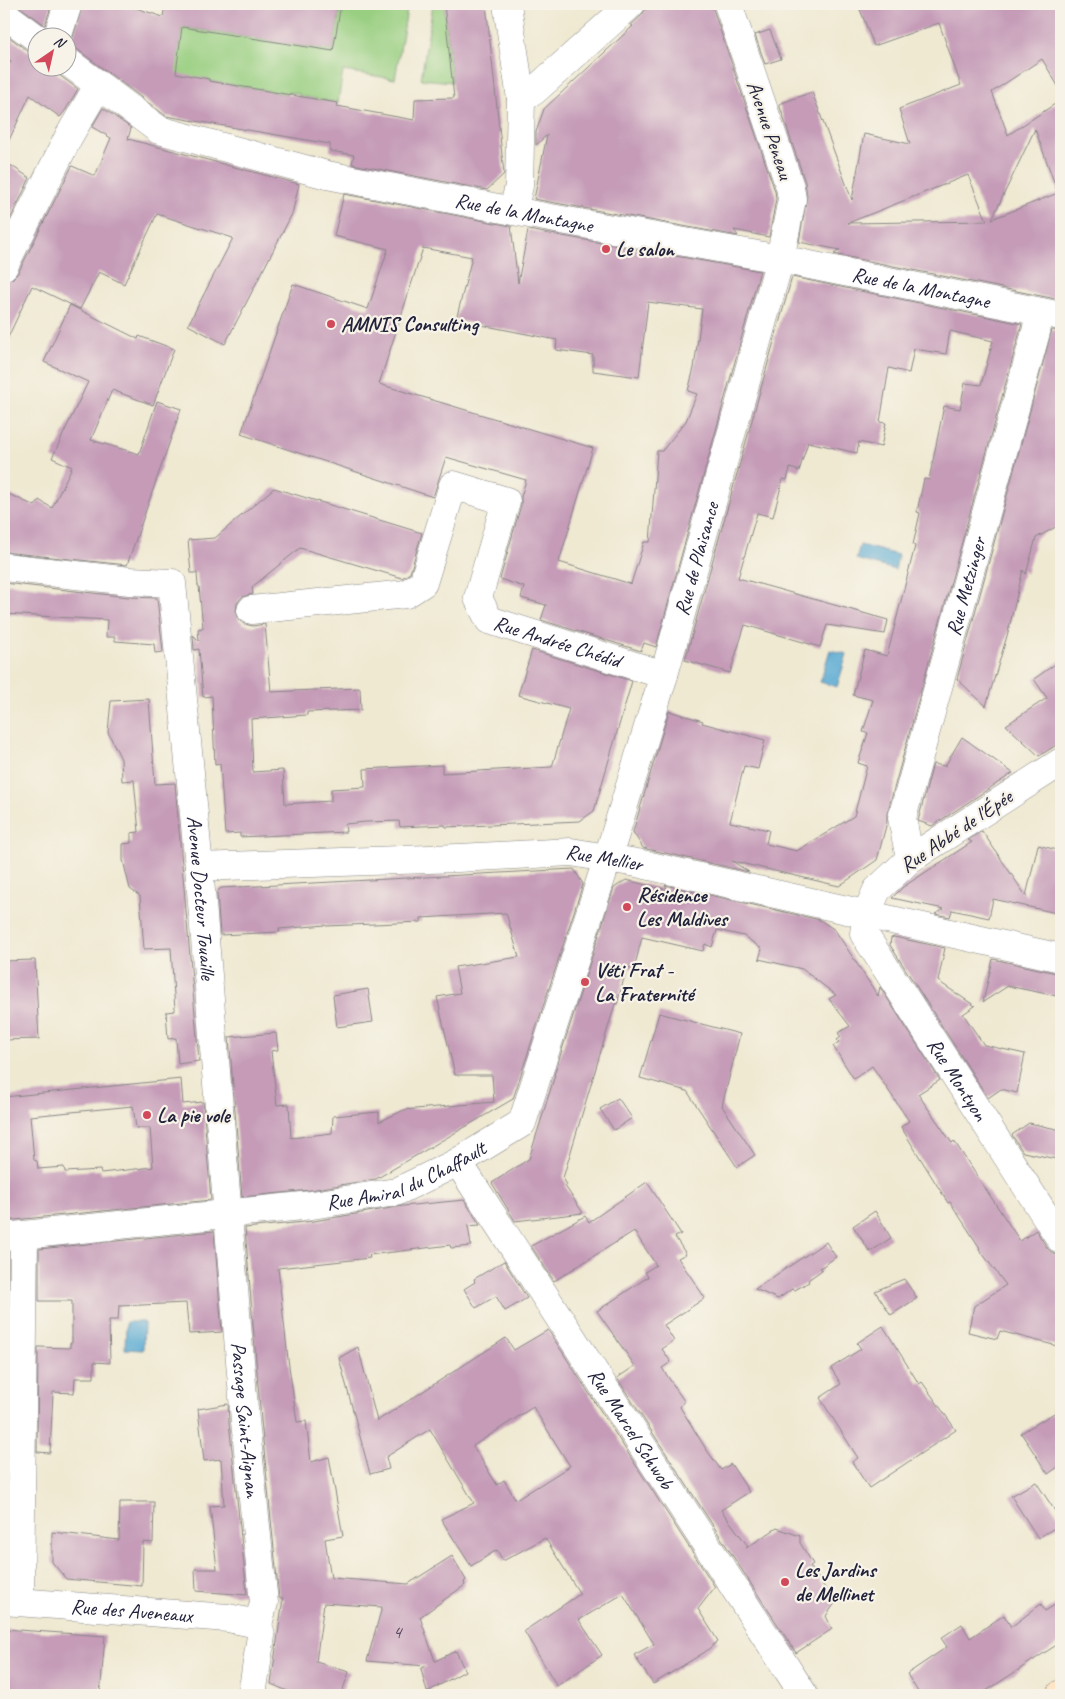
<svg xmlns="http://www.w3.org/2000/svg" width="1065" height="1699" viewBox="0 0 1065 1699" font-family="Caveat,sans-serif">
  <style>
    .green { fill: #99cf81; stroke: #5e785e }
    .water { fill: #57a9d2; stroke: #3c6686 }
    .building { fill: #c59bb8; fill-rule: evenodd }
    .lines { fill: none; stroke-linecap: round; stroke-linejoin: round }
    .street-casing { stroke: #888686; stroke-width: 29 }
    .secondary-casing { stroke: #888686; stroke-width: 29 }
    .street { stroke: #fff; stroke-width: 28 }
    .secondary { stroke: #fde5c5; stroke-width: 28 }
    .poi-dot { fill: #d1495b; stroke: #f7f3e8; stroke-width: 2 }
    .labels { text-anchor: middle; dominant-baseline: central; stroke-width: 4.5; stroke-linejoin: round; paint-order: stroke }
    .number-label { font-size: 19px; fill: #4b405a }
    .street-label { font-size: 21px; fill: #22223b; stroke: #f7f3e8 }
    .poi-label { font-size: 21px; font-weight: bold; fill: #22223b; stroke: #f7f3e8; text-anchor: start }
  </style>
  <rect width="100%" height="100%" fill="#f7f3e8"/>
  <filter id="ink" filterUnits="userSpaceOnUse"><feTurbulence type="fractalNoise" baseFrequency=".02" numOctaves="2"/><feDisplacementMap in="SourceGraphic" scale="10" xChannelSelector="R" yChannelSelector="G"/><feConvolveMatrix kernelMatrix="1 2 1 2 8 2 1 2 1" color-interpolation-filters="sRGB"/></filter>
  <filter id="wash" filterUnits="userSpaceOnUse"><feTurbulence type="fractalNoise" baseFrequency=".0096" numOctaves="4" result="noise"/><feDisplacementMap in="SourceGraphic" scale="20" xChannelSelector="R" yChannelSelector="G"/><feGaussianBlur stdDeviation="1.12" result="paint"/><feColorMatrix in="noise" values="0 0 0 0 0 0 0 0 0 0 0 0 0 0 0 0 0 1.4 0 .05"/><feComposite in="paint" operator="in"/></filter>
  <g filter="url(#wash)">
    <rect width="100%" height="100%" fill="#efe9d2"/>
    <path class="green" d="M341 4H408L395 79 343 71 338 103 299 96V94L287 92 286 94 209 81V79L174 76 182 27 333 51Z
      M433 4H444L452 82 421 79Z"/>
    <path class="water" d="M860 545 898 555 895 570 856 559Z
      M830 650 847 654 837 687 820 682Z
      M126 1322H144L143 1350 125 1349Z"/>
    <g id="blocks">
      <path class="building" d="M16 4H52L45 25Z
        M83 4H124L163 17 165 4H341L333 51 182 27 176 73 209 79V81L338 103 337 106 414 120 415 99 454 98 444 4H486L504 174 487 190 352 164 354 155 330 151V144L166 116 77 49 70 47Z
        M646 4H713V9L775 191 776 199 769 237 734 230 738 236 534 199 547 135 536 145V132L544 109 633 26 631 25 641 16 646 9Z
        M858 4H1061V91L1042 59 992 92 1008 135 1061 100V300L834 254 840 250 799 242 807 196 805 182 779 104 812 92 852 200 864 134 910 144 899 109 961 85 939 23 874 46ZM1035 129 1058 193 992 219ZM968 175 987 221 848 223Z
        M770 30 781 59 765 64 755 35Z
        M4 33 29 52 38 54V68H53L59 75 78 89 65 111 60 117 30 95 4 151V73L11 61 4 56Z
        M103 108 131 128 128 139 299 184 292 214 225 344 188 325 233 238 157 214 124 284 99 272 80 309 32 286 4 346V281L12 279 18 273 72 166 95 176 111 138 92 127Z
        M4 161 30 178 4 232Z
        M344 194 511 226 518 283 528 230 760 271 656 647 644 643 641 651 541 620 546 605 521 598 524 587 500 579 521 505V497L526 480 446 457 433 497 241 434 293 284 368 309 388 249 334 236ZM423 248 472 257 456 320 557 340 556 350 593 355V371L639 377 648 302 702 309 694 368 688 391 697 394 686 421 662 451H657L650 542H644L631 584 559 562 593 448 379 384Z
        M792 277 1022 324 887 814V822L877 860 839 886 732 861 749 872 643 848 633 832 669 711 703 721 702 723 765 740 758 769 744 766 730 822 769 830 766 844 797 851 854 816 867 766 858 763 868 733 863 732 873 700 853 695 865 650 887 656 915 546 913 545 920 513 917 512 924 479 929 480 944 406 960 409 965 383 981 385 993 341 950 331 946 354 914 349 909 373 889 368 880 422 886 423 881 447 859 442 857 453 808 442 799 471 790 468 787 480 783 479 773 517 757 513 738 578 888 620 885 634 827 625 820 647 745 625 730 673 685 660Z
        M70 305 138 339 139 336 174 349 153 405 112 390 91 440 139 454 157 401 181 409 127 565 4 552V492L35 506 39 500 52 508 72 467 52 458 88 382 44 362Z
        M1052 330 1061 331V524L1036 538 1026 574 1023 570 1007 636 986 706 957 679Z
        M274 488 422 533 410 573 402 578 300 548 252 587 253 594 242 597 237 603 236 612 239 620 244 624 253 626 265 624 271 692 360 688 361 710 307 712V715L251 719 253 772 283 770 285 804 331 801V789L365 787 364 769 442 765V773L552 767 569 709 518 695 532 650 632 681 594 811 580 821 446 827 445 825 400 827 399 821 366 822 345 824 346 832 240 837V833L225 834 220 764 215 765 212 696 203 697 199 649 194 650 193 635 199 641 198 629 203 628 199 586H198L197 573H191L188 540 215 538Z
        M4 583 128 597 157 598 163 652 155 653 154 644 115 641V637H106L107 620 4 614Z
        M1061 660V742L1039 756 1006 725 1047 698 1034 679Z
        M149 699 155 784 175 783 199 1061 178 1064 176 1038 168 1039 166 1012 175 1011 171 948 144 949 140 896 130 889 123 860V844L131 843V833L139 832 134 780 122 781 121 759 108 732 111 701Z
        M962 737 1013 773 932 826 918 821 933 764 945 766Z
        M982 831 1026 896 1038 845 1061 851V914L993 899 989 918 952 910 950 917 935 914 944 909 892 898 903 887 972 842 968 840Z
        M574 869 583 884 513 1099 376 1179 310 1190 242 1197 229 1037 276 1033 278 1050 271 1051 277 1105 289 1104 291 1138 332 1133 333 1116 379 1112V1122L404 1110 494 1102 492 1075H455L437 997 460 993 455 967 519 957 506 913 421 918V922L326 926V925L279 929 280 932 220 935 217 892 221 888Z
        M626 880 668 890 665 885 820 920 835 930 878 996 880 987 940 1080 918 1094 952 1143 954 1141 1020 1241 1036 1230 1048 1249 1054 1254 1061 1256V1347L1000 1331 997 1339 968 1332 974 1306 1006 1285 979 1249 980 1248 950 1202 948 1203 901 1127 909 1121 872 1066 854 1079 833 1046 839 1042 837 1040 841 1037 838 1033 850 1026 829 999 836 995 802 969 759 959 762 949 744 936 717 930 712 947 705 944 703 951 642 937 634 969 627 967 617 1004H615L563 1178 567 1185 565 1186 583 1213 515 1221 492 1183 529 1159 555 1075H554L614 888Z
        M894 937 945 948 938 981 975 1006 963 1014 984 1045 1025 1054 1017 1093 1001 1089 988 1098 890 945 891 938Z
        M993 959 1061 974 1057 996 1008 986 983 1002Z
        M35 960 39 1039 4 1040V961Z
        M368 989 373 1022 337 1027 333 995Z
        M659 1013 740 1034 722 1106 755 1155 737 1167 687 1091 640 1078Z
        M181 1079 183 1104 203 1102 211 1200 4 1221V1097ZM133 1106 136 1128H150L153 1167 101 1173 100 1170 65 1172 64 1167 38 1169 37 1161 34 1160 30 1116Z
        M618 1098 632 1118 614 1130 600 1109Z
        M1029 1123 1061 1130V1160L1023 1152 1012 1135Z
        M647 1182 681 1234 675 1237 686 1254 678 1258 705 1298 664 1325 674 1341 662 1349 671 1362 662 1368 684 1401 680 1407 706 1449 721 1470 731 1464 749 1492 721 1510 748 1546 746 1548 777 1528 800 1536V1543L813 1564 810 1566 835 1603 826 1616 832 1629 796 1653 617 1378 635 1366 597 1311 648 1277 645 1272 656 1265 634 1231 554 1281 531 1246 585 1216 589 1222Z
        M464 1200 480 1225 468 1226 471 1246 451 1248 450 1245 369 1255 370 1258 278 1268 288 1359 297 1422 306 1421 311 1462 329 1457 343 1536 325 1539 331 1578 408 1584 452 1556 466 1580 464 1582 465 1585 420 1617 435 1661 456 1651 465 1671 427 1692 421 1669 426 1666 367 1661 382 1607 324 1603 316 1662 349 1672 341 1695H297L271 1684 283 1598H279L261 1420 245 1228 314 1221 403 1206Z
        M875 1211 891 1238 870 1252 853 1226Z
        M214 1231 222 1332 189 1334 186 1303 119 1306 118 1320H109L110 1363 94 1362V1378H75L74 1393 53 1392 50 1453 37 1452 38 1347 70 1348V1343H72V1301H39V1249Z
        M826 1242 836 1257 820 1268 822 1270 808 1280 809 1282 795 1290 792 1289 778 1299 755 1289Z
        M4 1252H8V1300H4Z
        M504 1261 527 1298 505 1311 496 1296 476 1308 464 1289 475 1282 474 1279Z
        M904 1279 917 1298 891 1315 875 1291Z
        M883 1326 919 1384 922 1382 956 1430 869 1488 852 1462 858 1458 820 1398 841 1384 831 1368 861 1349 857 1343Z
        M548 1330 715 1587 698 1609 718 1641 705 1652 653 1684 634 1655 654 1644 623 1594 579 1620 602 1655 557 1686 524 1631 580 1594 545 1538 503 1561 497 1550 471 1566 441 1519 474 1503 430 1429 386 1457 389 1469 370 1474 339 1358 358 1347 377 1421 506 1338 514 1350ZM533 1407 570 1466 516 1500 504 1480 497 1485 473 1446Z
        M4 1346H7L6 1451H4Z
        M228 1404 229 1422 247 1595 196 1591 195 1569H217L210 1506 224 1505 221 1459 204 1461 198 1409Z
        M1061 1409V1465L1048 1474 1021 1433Z
        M1036 1482 1061 1520V1524L1038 1538 1011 1496Z
        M120 1502H154L153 1543 143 1542 142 1586 66 1579 52 1562V1532L119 1540Z
        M1061 1601V1642L980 1695H920L907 1674 947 1647 941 1638 962 1624 970 1638 1004 1615 1011 1627 1041 1604 1045 1611Z
        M4 1629 105 1636 100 1695H4Z"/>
    </g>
  </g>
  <g filter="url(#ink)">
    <use href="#blocks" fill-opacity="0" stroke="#888686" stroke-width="1"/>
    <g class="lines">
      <defs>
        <g id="street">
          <path d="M507 4 521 99 519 186 513 211"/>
          <path d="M4 14 38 39"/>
          <path d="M57 38 68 4"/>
          <path id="s1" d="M68 62 159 130 327 175 545 217 780 259 1061 316"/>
          <path d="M521 99 534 91 631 4"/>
          <path d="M4 266 69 136 98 86"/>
          <path id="s2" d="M4 567 130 581 172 583 199 867 245 1421 264 1603 258 1624"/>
          <path id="s3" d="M251 610 406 594 423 583 453 485 506 501 478 598 489 620 664 675"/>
          <path id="s4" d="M1061 762 910 859 877 890 866 915 864 934 1061 1240"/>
          <path id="s5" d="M910 859 902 818 1036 332 1040 312"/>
          <path id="s6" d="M199 867 458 858 571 852 637 863 1061 958"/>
          <path id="s7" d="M458 1162 804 1695"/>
          <path id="s8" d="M4 1237 312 1205 396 1192 458 1162 522 1123 608 857 664 675 780 259 792 199 790 187 728 4"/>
          <path id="s9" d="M4 1601 228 1618 258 1624"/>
          <path d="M20 1601 24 1236"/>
          <path d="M252 1695 261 1636 258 1624"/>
        </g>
        <path id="secondary" d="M1060 1695 1061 1694"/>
      </defs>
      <use href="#street" class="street-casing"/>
      <use href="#secondary" class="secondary-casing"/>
      <use href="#street" class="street"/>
      <use href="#secondary" class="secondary"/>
    </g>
  </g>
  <g class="poi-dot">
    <circle cx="606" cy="249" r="5"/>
    <circle cx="331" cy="324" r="5"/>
    <circle cx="627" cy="907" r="5"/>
    <circle cx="585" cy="982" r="5"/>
    <circle cx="147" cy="1115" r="5"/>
    <circle cx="785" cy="1582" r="5"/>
  </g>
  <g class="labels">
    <g class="number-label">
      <text x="397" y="1632">4</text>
    </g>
    <g class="street-label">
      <text transform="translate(770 130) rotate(71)">Avenue Peneau</text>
      <text stroke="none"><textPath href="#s1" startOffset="488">Rue de la Montagne</textPath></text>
      <text stroke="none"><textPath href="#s1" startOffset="892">Rue de la Montagne</textPath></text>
      <text stroke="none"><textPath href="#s8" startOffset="1129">Rue de Plaisance</textPath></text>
      <text stroke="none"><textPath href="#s5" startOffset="282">Rue Metzinger</textPath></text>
      <text stroke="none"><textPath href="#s3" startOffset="531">Rue Andrée Chédid</textPath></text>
      <text transform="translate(956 831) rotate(-34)">Rue Abbé de l'Épée</text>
      <text stroke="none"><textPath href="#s6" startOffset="406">Rue Mellier</textPath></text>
      <text stroke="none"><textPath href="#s2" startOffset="485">Avenue Docteur Touaille</textPath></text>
      <text stroke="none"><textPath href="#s4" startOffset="444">Rue Montyon</textPath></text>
      <text stroke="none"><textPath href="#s8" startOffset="409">Rue Amiral du Chaffault</textPath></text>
      <text stroke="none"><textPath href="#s2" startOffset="1009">Passage Saint-Aignan</textPath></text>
      <text stroke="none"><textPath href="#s7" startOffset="318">Rue Marcel Schwob</textPath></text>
      <text stroke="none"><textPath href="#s9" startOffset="128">Rue des Aveneaux</textPath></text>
    </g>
    <g class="poi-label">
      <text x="616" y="249">Le salon</text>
      <text x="341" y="324">AMNIS Consulting</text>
      <text x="637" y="895">Résidence<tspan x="637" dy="24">Les Maldives</tspan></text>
      <text x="595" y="970">Véti Frat -<tspan x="595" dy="24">La Fraternité</tspan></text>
      <text x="157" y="1115">La pie vole</text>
      <text x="795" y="1570">Les Jardins<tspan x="795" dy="24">de Mellinet</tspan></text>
    </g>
  </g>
  <rect width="1065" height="1699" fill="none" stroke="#f7f3e8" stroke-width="20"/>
  <g transform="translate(52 52) rotate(34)"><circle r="24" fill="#f7f3e8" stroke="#a29fa3"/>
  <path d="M0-4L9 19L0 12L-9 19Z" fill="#d1495b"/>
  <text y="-8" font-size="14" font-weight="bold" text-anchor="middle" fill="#22223b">N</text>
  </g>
</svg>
